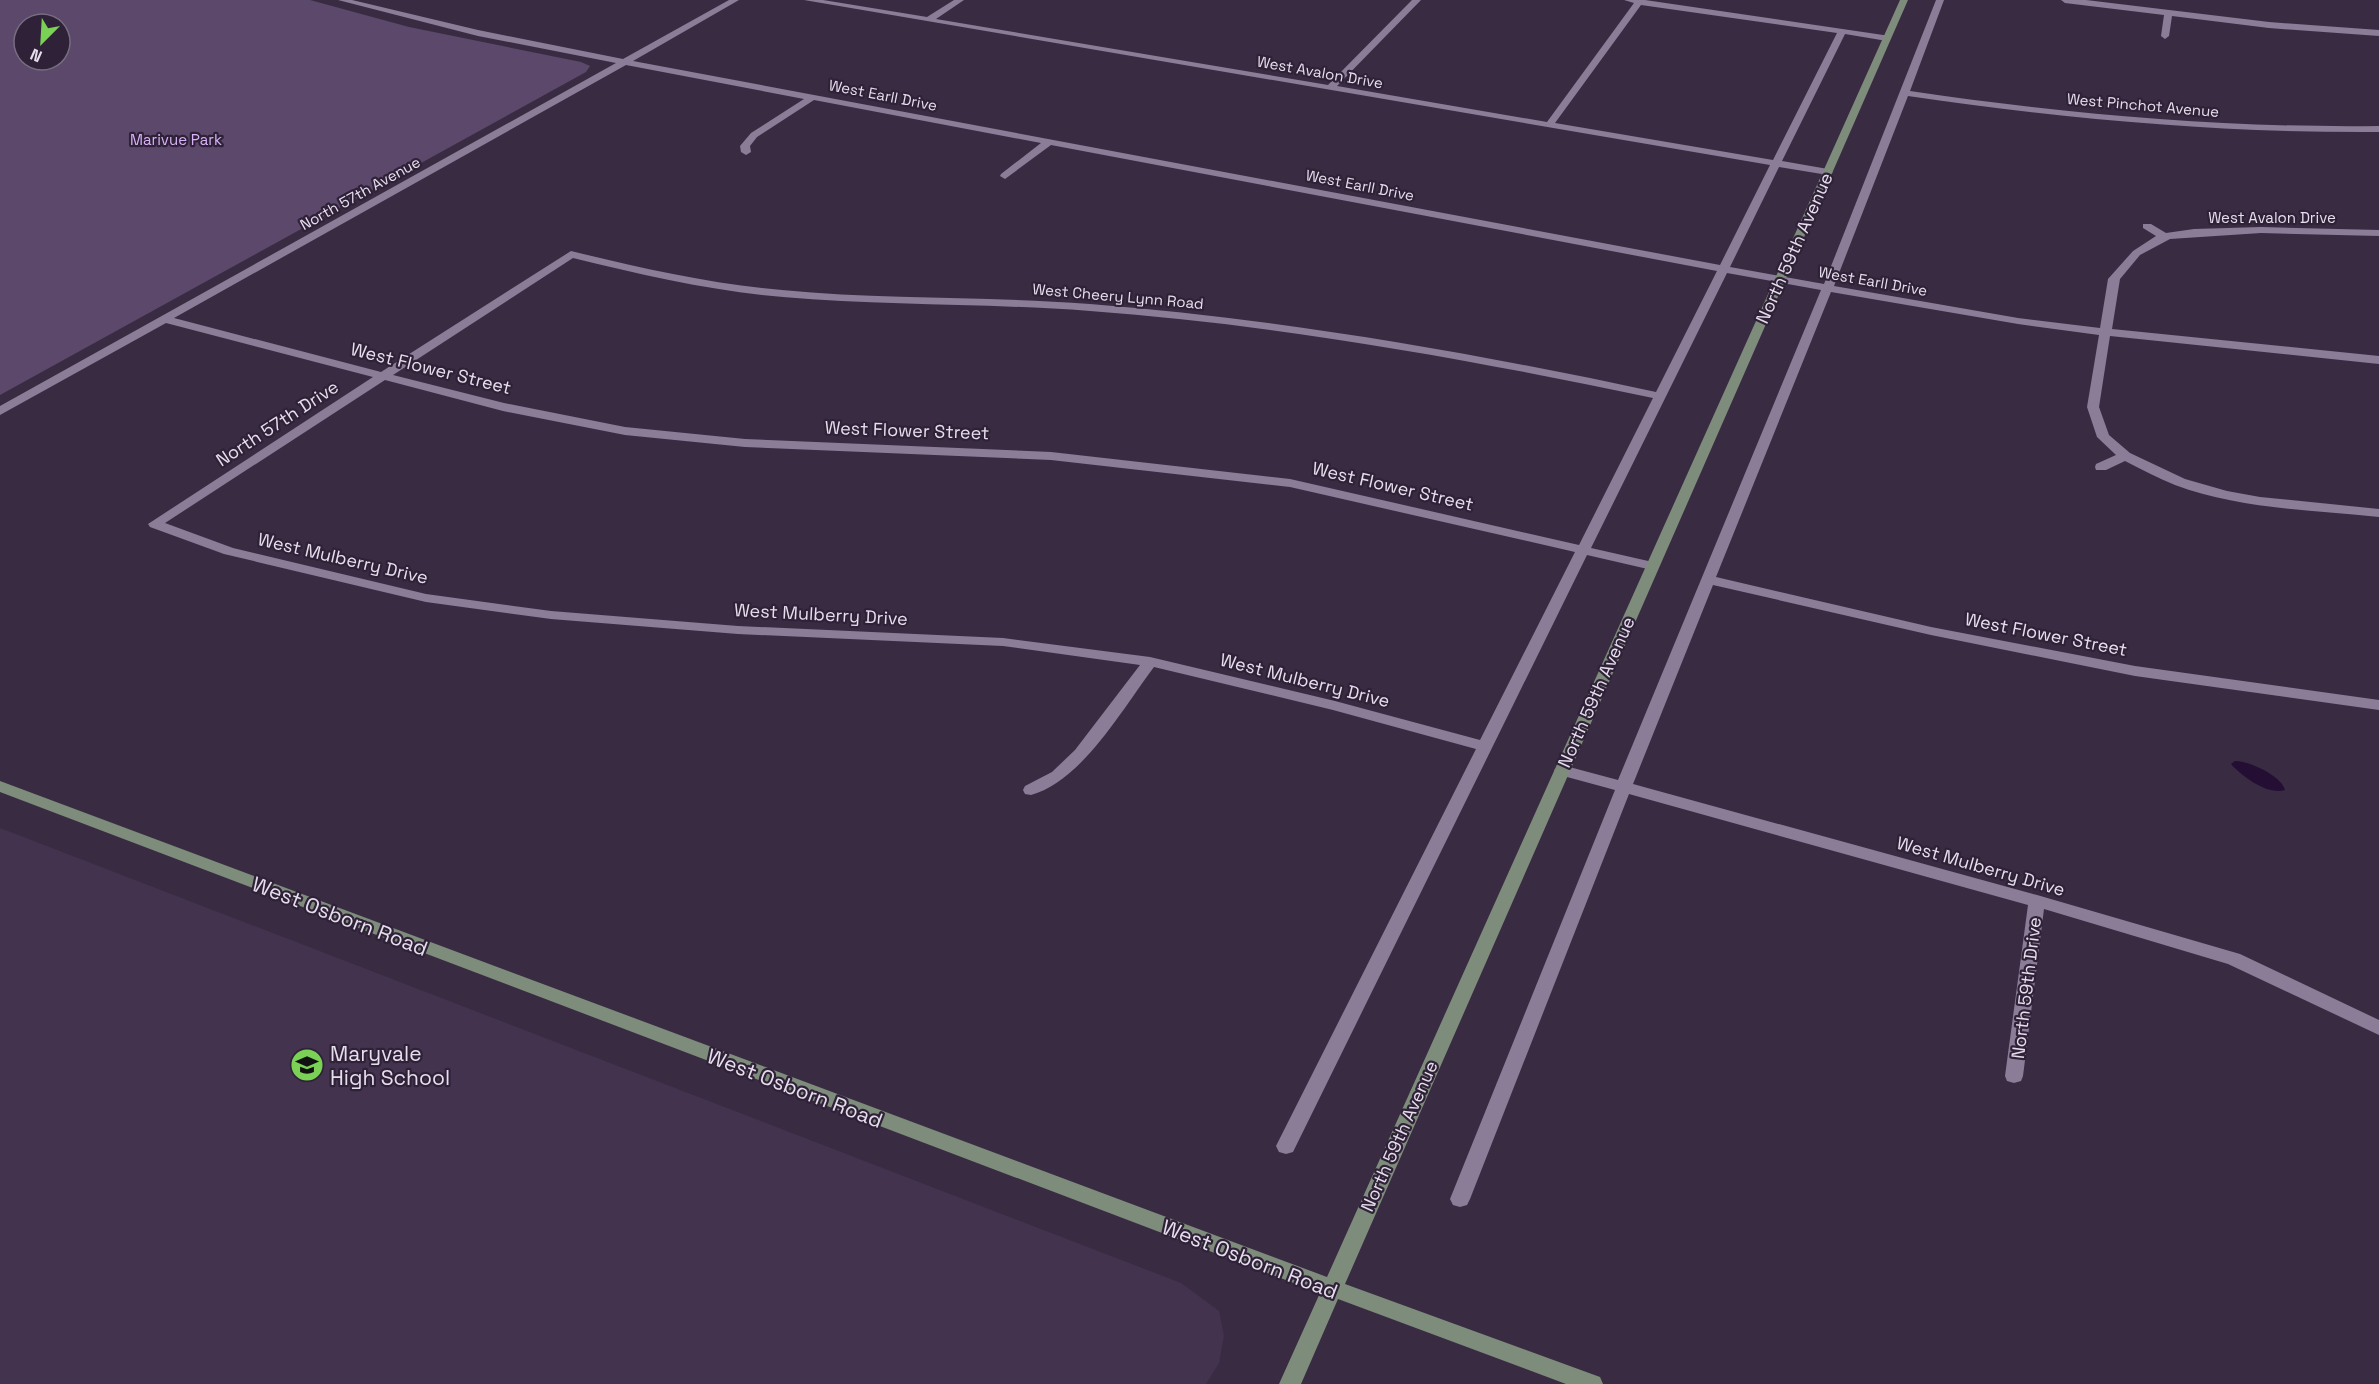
<svg xmlns="http://www.w3.org/2000/svg" width="2379" height="1384" viewBox="0 0 2379 1384" font-family="'Space Grotesk',sans-serif">
  <style>
    .built { fill: #43334f }
    .green { fill: #5c486b; fill-rule: evenodd }
    .water { fill: #250e34 }
    .lines { fill: none; stroke-linecap: round; stroke-linejoin: round }
    .street { fill: #8b7d97; fill-rule: evenodd }
    .secondary { fill: #7e8c7b; fill-rule: evenodd }
    .labels { text-anchor: middle; dominant-baseline: central; stroke-width: 4.5; stroke-linejoin: round; paint-order: stroke }
    .far-street-label { font-size: 15px; fill: #e6deed; stroke: #2f2238 }
    .far-park-label { font-size: 15px; fill: #d9b2f8; stroke: #2f2238 }
    .street-label { font-size: 18px; fill: #e6deed; stroke: #2f2238 }
    .near-street-label { font-size: 21px; fill: #e6deed; stroke: #2f2238 }
    .near-poi-label { font-size: 21px; fill: #e6deed; stroke: #2f2238; text-anchor: start }
  </style>
  <rect width="100%" height="100%" fill="#392c42"/>
  <path class="built" d="M0 828 1181 1283 1219 1311 1224 1336 1219 1363 1206 1384H0Z"/>
  <path class="green" d="M0 0H310L409 27 581 62 590 66 586 72 0 395ZM24 24H60V60H24Z"/>
  <path class="water" d="M2235 761C2251 761 2282 777 2285 790 2268 796 2240 775 2231 764Z"/>
  <g class="lines">
    <path class="street" d="M338 0H352L478 30 623 59 729 0H739L633 61 1720 265 1770 165 804 0H823L927 17 954 0H964L936 19 1328 85 1412 0H1421L1337 86 1547 122 1634 3 1624 0H1645L1890 36V40L1887 41 1845 34 1782 161 1828 169 1833 172 1828 175 1779 167 1730 267 1824 284 1936 0H1944L1910 91C2066 114 2221 128 2379 126V132C2221 133 2065 119 1908 96L1834 286 2018 318 2100 328 2108 279 2133 251 2156 236 2143 228V224H2151L2166 233 2194 229 2261 227 2379 230V236L2261 233 2170 239 2140 255 2120 279 2112 329 2379 356V364L2110 336 2099 407 2109 435 2130 453 2185 479 2227 491 2260 497 2379 509V517C2312 510 2239 509 2175 485 2158 478 2141 469 2125 461L2106 470H2096L2095 467 2096 464 2116 455 2097 437 2087 407 2099 335 2018 324 1831 292 1716 577 1931 627 2135 666 2379 700V710L2135 676 1931 635 1713 585 1633 784 2037 895 2240 954 2379 1020V1035L2228 964 2044 909 2023 1076 2021 1081 2014 1083 2007 1081 2005 1076 2028 905 1629 794 1470 1199 1467 1205 1460 1207 1453 1205 1450 1199 1615 790 1556 774 1554 770 1562 765 1618 780 1821 290 1727 273 1591 548 1657 563 1659 566 1652 570 1587 555 1293 1152 1286 1154 1279 1152 1276 1146 1476 749 1333 710 1154 667C1123 708 1082 781 1031 795L1025 794 1023 790 1025 786 1052 772 1075 750 1140 665 1003 646 738 634 551 619 426 602 224 554 150 527 148 524 373 377 166 323 0 415V406L616 63 478 36ZM1641 5 1837 33 1773 160 1555 123ZM626 65 804 99 751 133 740 146 741 152 746 155 751 152 750 146 757 137 814 100 1041 143 1001 174 1000 176 1005 179 1051 145 1717 271 1656 392C1469 352 1281 319 1090 304 988 296 885 300 782 290 711 284 640 268 571 251L381 372 174 318ZM573 258C642 275 712 291 783 297 885 306 987 303 1090 311 1280 325 1467 359 1653 398L1579 545 1290 479 1051 452 745 439 625 427 504 403 393 375ZM385 380 503 411 625 435 745 447 1051 460 1290 487 1575 552 1480 740 1335 701 1150 657 1003 638 738 626 551 611 426 594 233 548 165 523Z
      M2061 0H2086L2269 22 2379 30V36L2269 28 2172 16 2169 36 2165 39 2161 36 2164 15 2065 3Z"/>
    <path class="secondary" d="M1900 0H1908L1345 1284 1600 1377 1603 1384H1566L1338 1299 1301 1384H1279L1320 1293 0 792V781L1327 1277Z"/>
  </g>
  <defs>
    <symbol id="school-disc" viewBox="-11 -11 22 22"><circle r="9.5" fill="#7bd156" stroke="#2f2238"/><path d="M0-5L7-2L0 1L-7-2ZM-4 1L0 2.5L4 1V4Q0 6-4 4Z" fill="#111"/></symbol>
  </defs>
  <g fill-rule="evenodd">
    <use href="#school-disc" x="288" y="1046" width="38" height="38"/>
  </g>
  <g class="labels">
    <g class="far-street-label">
      <text transform="translate(1320 72) rotate(10)">West Avalon Drive</text>
      <text transform="translate(883 95) rotate(11)">West Earll Drive</text>
      <text transform="translate(2143 105) rotate(5)">West Pinchot Avenue</text>
      <text transform="translate(1360 185) rotate(11)">West Earll Drive</text>
      <text transform="translate(360 193) rotate(-29)">North 57th Avenue</text>
      <text x="2272" y="217">West Avalon Drive</text>
      <text transform="translate(1873 281) rotate(10)">West Earll Drive</text>
      <text transform="translate(1118 296) rotate(5)">West Cheery Lynn Road</text>
    </g>
    <g class="far-park-label">
      <text x="176" y="139">Marivue Park</text>
    </g>
    <g class="street-label">
      <text transform="translate(1794 248) rotate(-66)">North 59th Avenue</text>
      <text transform="translate(431 368) rotate(14)">West Flower Street</text>
      <text transform="translate(277 423) rotate(-33)">North 57th Drive</text>
      <text transform="translate(907 430) rotate(2)">West Flower Street</text>
      <text transform="translate(1393 486) rotate(13)">West Flower Street</text>
      <text transform="translate(343 558) rotate(13)">West Mulberry Drive</text>
      <text transform="translate(821 614) rotate(3)">West Mulberry Drive</text>
      <text transform="translate(2046 634) rotate(11)">West Flower Street</text>
      <text transform="translate(1305 680) rotate(14)">West Mulberry Drive</text>
      <text transform="translate(1596 692) rotate(-66)">North 59th Avenue</text>
      <text transform="translate(1981 866) rotate(16)">West Mulberry Drive</text>
      <text transform="translate(2026 988) rotate(-83)">North 59th Drive</text>
      <text transform="translate(1399 1136) rotate(-66)">North 59th Avenue</text>
    </g>
    <g class="near-street-label">
      <text transform="translate(340 916) rotate(21)">West Osborn Road</text>
      <text transform="translate(795 1088) rotate(21)">West Osborn Road</text>
      <text transform="translate(1250 1259) rotate(21)">West Osborn Road</text>
    </g>
    <g class="near-poi-label">
      <text x="330" y="1053">Maryvale<tspan x="330" dy="24">High School</tspan></text>
    </g>
  </g>
  <g transform="translate(42 42) rotate(204)"><circle r="28" fill="#2f2238" stroke="#786d80" stroke-width="1.5"/>
  <path d="M0-4.5L10 22L0 15L-10 22Z" fill="#7bd156"/>
  <text y="-9" font-size="16" font-weight="bold" text-anchor="middle" fill="#e6deed">N</text>
  </g>
</svg>
